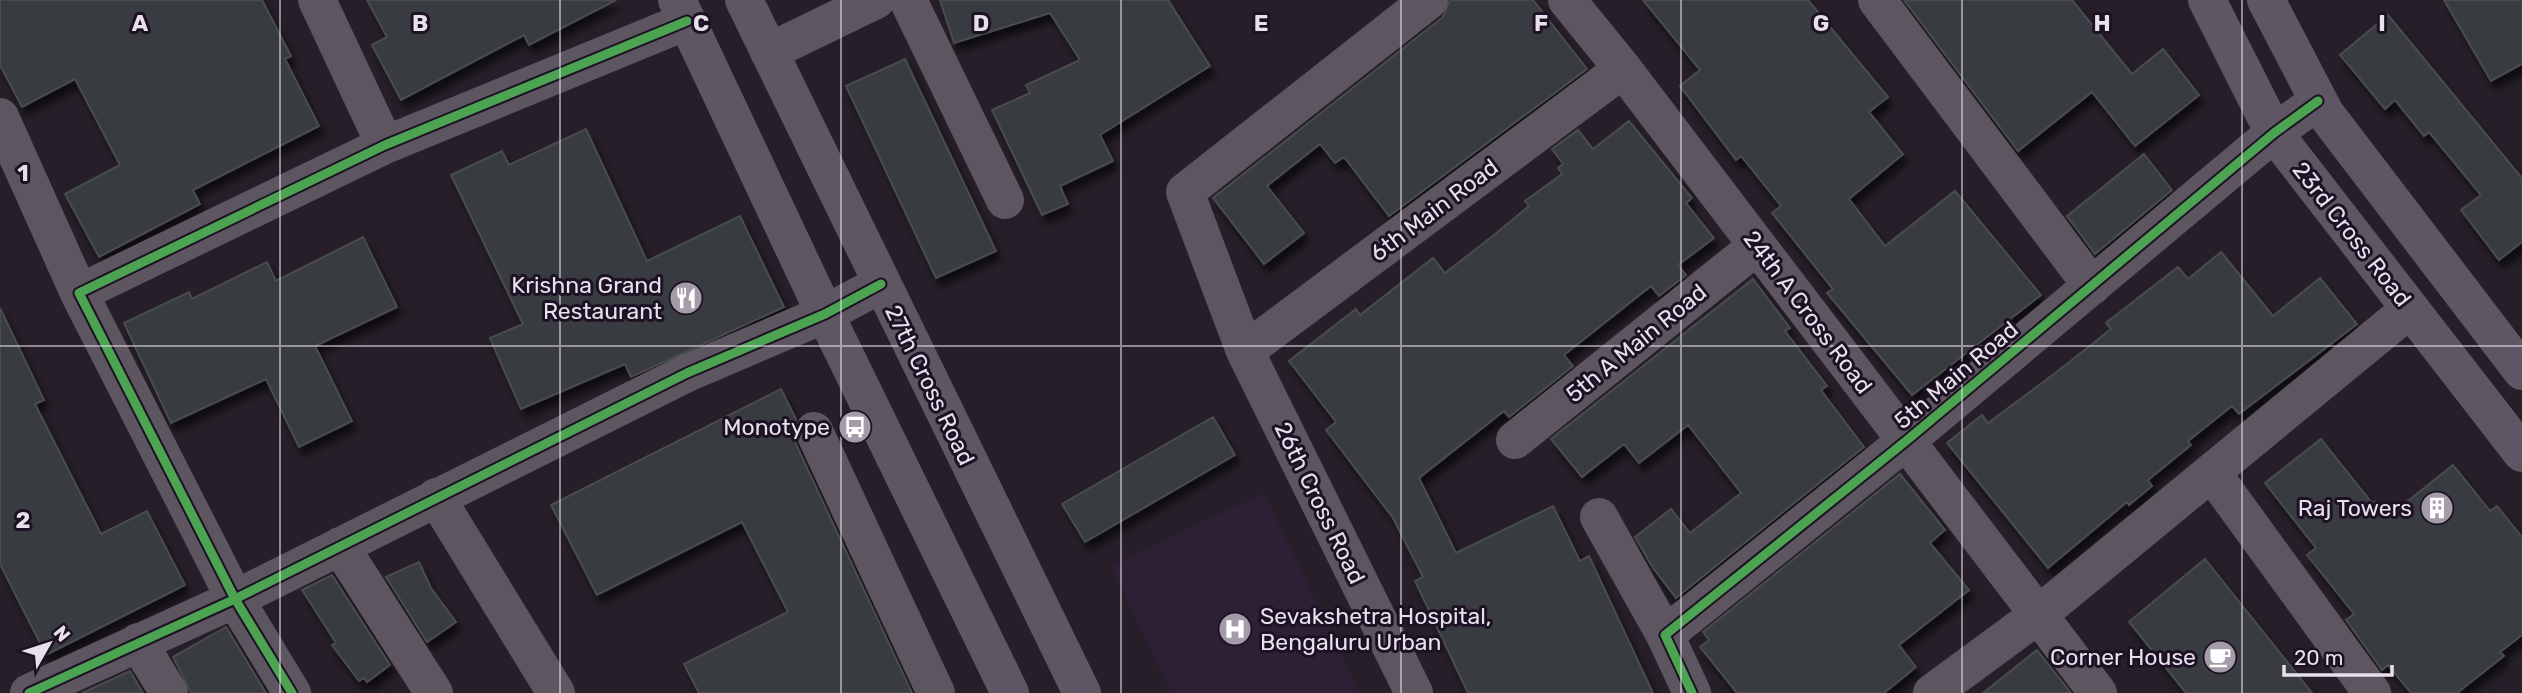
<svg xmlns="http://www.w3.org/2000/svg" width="2522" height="693" viewBox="0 0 2522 693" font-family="Rubik,sans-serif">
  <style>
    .built { fill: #2d1f34 }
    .building { fill: #383b3f; stroke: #484c4f; stroke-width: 2; filter: url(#shadow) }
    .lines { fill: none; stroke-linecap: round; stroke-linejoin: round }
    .minor { stroke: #5d5660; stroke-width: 38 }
    .major { stroke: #5f5664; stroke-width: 38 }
    .cycleway-casing { stroke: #1d1224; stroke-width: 13 }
    .cycleway { stroke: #4ca352; stroke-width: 9 }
    .grid { fill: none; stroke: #e8e0ed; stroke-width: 2; stroke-opacity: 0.55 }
    .labels { text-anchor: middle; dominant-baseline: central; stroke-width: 6; stroke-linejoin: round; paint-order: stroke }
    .street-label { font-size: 23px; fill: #e8e0ed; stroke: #1d1224 }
    .poi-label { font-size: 23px; fill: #e8e0ed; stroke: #1d1224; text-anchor: end }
    .grid-label { font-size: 23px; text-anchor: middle; font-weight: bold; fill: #e8e0ed; stroke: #1d1224; stroke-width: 6; stroke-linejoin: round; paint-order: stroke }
  </style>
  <defs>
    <filter id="shadow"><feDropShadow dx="4.5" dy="8" stdDeviation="3.5" flood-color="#0009"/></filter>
  </defs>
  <rect width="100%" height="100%" fill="#261f29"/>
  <path class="built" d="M1264 493 1360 693H1171L1110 565Z"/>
  <path class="building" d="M0 0H262L291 56 285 59 319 126 193 190 200 204 99 257 65 194 120 165 75 79 22 107 0 65Z
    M367 0H616L529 45 524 35 401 100 372 45 387 37Z
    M940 0H1168L1210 66 1100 135 1113 161 1060 186 1068 204 1042 215 992 110 1030 93 1026 85 1080 60 1050 13 954 43Z
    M1450 0H1533L1587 69 1389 216 1344 157 1335 163 1320 144 1267 186 1304 233 1264 264 1213 198 1443 17Z
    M1643 0H1808L1888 97 1869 112 1903 154 1849 199 1885 246 1955 191 2041 295 1912 395 1827 293 1833 289 1772 213 1781 206 1741 156 1736 160 1680 86 1700 70Z
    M1904 0H2072L2132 74 2163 49 2199 95 2135 146 2092 92 2018 151Z
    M2444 0H2522V64L2491 81Z
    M2388 15 2522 178V242L2499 260 2461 210 2481 195 2429 132 2424 136 2395 100 2385 109 2340 55Z
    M905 59 996 251 936 278 846 86Z
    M1629 121 1692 198 1686 203 1714 238 1678 265 1686 275 1659 296 1651 286 1564 355 1573 366 1509 417 1504 411 1419 478 1456 553 1553 506 1580 561 1589 556 1653 693H1468L1415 581 1423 577 1393 518 1326 430 1336 422 1289 361 1356 309 1360 315 1433 258 1445 273 1494 235 1529 206 1525 201 1562 174 1558 168 1563 164 1552 149 1578 130 1593 149Z
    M586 129 647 261 740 216 784 307 631 377 625 364 521 409 490 338 523 324 451 175 502 151 509 165Z
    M2144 154 2172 190 2095 254 2067 216Z
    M363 237 397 307 315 346 352 421 299 447 266 379 171 423 124 323 189 292 192 299 267 262 276 281Z
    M2221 252 2273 316 2320 278 2357 324 2239 414 2232 406 2188 441 2191 445 2148 480 2152 486 2129 505 2127 502 2048 568 1947 443 1982 415 1988 423 2058 371 2111 329 2106 323 2178 267 2188 279Z
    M1753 279 1790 328 1785 331 1827 386 1821 390 1864 447 1676 598 1653 568 1635 537 1671 509 1690 533 1741 493 1688 425 1639 463 1624 444 1582 477 1551 439Z
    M0 308 44 400 35 404 101 534 147 511 185 585 46 655 0 564Z
    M781 389 796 419 792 430 794 440 912 693H699L684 664 788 612 742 522 597 595 551 505Z
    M1213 417 1235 455 1085 542 1062 504Z
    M2321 439 2372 503 2375 501 2388 517 2453 465 2490 511 2497 506 2522 537V635L2500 652 2504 656 2457 693H2411L2388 665 2382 670 2346 620 2354 614 2307 555 2316 548 2265 483Z
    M1900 474 1945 530 1930 543 1969 590 1899 645 1916 667 1884 693H1737L1700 647 1709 640 1703 632Z
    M2205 559 2312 693H2186L2129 622Z
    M419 562 431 588 456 622 427 642 386 577Z
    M332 575 390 665 367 682 364 678 359 681 332 645 336 643 302 590Z
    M226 627 266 693H191L173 657Z
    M2037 650 2071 693H1983Z
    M130 671 143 693H82Z"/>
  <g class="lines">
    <path class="minor" d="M317 0 385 145
      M908 0 1005 200
      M1567 0 1623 69 2098 693
      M1877 0 2092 286
      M769 52 876 0
      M0 117 79 293
      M1245 351 1623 69
      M814 431 936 693
      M1515 440 1757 246
      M2212 473 2372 693
      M436 497 556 693
      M1599 517 1665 635
      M340 546 434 693
      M138 642 169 693
      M29 693 235 599 687 373 825 314 881 284
      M292 693 235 599 79 293 385 145 687 21
      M1414 693 1245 351 1185 192 1429 0
      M1692 693 1665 635 1906 441 2274 133 2318 101
      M1932 693 2038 615 2410 309"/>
    <path class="major" d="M677 0 825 314 1010 693
      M744 0 1082 693
      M2207 0 2274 133 2522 453
      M2266 0 2325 113 2522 371"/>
    <defs>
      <path id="cycleway" d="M29 693 235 599 687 373 825 314 881 284
        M292 693 235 599 79 293 385 145 687 21
        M1692 693 1665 635 1906 441 2274 133 2318 101"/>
    </defs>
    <use href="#cycleway" class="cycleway-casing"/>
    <use href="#cycleway" class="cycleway"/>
  </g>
  <path class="grid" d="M280 0V693M560 0V693M841 0V693M1121 0V693M1401 0V693M1681 0V693M1962 0V693M2242 0V693M0 346H2522"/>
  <defs>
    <symbol id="restaurant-disc" viewBox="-11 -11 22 22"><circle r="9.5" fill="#a49ca8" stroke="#1d1224"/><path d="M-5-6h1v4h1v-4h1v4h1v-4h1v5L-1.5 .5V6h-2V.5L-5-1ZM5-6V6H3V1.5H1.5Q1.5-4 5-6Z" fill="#fff"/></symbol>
    <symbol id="bus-disc" viewBox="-11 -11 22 22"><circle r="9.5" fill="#a49ca8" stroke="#1d1224"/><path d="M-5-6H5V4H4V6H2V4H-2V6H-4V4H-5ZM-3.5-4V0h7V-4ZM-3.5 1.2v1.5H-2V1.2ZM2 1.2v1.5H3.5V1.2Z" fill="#fff"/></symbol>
    <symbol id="building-disc" viewBox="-11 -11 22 22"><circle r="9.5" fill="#a49ca8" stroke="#1d1224"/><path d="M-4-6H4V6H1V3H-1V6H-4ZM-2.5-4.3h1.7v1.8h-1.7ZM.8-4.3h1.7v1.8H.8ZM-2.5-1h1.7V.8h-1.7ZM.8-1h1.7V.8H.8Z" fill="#fff"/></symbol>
    <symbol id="hospital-disc" viewBox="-11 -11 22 22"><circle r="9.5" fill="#a49ca8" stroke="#1d1224"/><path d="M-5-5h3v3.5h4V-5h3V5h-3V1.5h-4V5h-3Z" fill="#fff"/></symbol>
    <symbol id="cafe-disc" viewBox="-11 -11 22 22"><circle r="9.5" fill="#a49ca8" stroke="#1d1224"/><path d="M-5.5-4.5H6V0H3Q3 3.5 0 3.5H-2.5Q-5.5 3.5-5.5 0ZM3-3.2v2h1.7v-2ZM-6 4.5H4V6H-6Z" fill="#fff"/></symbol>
  </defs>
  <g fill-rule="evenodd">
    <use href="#restaurant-disc" x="667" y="279" width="38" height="38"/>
    <use href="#bus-disc" x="836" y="408" width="38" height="38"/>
    <use href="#building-disc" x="2418" y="489" width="38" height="38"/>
    <use href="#hospital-disc" x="1216" y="610" width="38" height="38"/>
    <use href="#cafe-disc" x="2201" y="638" width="38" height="38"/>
  </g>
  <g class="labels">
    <g class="street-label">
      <text transform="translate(1434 210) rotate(-37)">6th Main Road</text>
      <text transform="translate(2352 234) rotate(52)">23rd Cross Road</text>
      <text transform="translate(1808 312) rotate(53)">24th A Cross Road</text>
      <text transform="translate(1636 343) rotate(-39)">5th A Main Road</text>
      <text transform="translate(1956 375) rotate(-40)">5th Main Road</text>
      <text transform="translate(930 385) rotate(64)">27th Cross Road</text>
      <text transform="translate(1320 503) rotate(64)">26th Cross Road</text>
    </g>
    <g class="poi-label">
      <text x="662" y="285">Krishna Grand<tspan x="662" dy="26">Restaurant</tspan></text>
      <text x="830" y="427">Monotype</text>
      <text x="2412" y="508">Raj Towers</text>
      <text x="1260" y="616" text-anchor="start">Sevakshetra Hospital,<tspan x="1260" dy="26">Bengaluru Urban</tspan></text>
      <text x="2196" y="657">Corner House</text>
    </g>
  </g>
  <g class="grid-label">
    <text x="140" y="31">A</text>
    <text x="420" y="31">B</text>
    <text x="701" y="31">C</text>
    <text x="981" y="31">D</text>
    <text x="1261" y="31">E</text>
    <text x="1541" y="31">F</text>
    <text x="1821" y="31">G</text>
    <text x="2102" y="31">H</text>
    <text x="2382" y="31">I</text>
    <text x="23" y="181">1</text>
    <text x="23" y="528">2</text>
  </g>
  <g transform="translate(49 644) rotate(51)" stroke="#1d1224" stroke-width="5" paint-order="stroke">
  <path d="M0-5L12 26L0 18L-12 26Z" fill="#e8e0ed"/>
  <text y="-10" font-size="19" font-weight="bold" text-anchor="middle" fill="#e8e0ed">N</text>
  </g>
  <path d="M2284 665v10h108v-10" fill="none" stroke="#e8e0ed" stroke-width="3.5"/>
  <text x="2294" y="665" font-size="21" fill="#e8e0ed" stroke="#1d1224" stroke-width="5" paint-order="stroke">20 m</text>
</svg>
